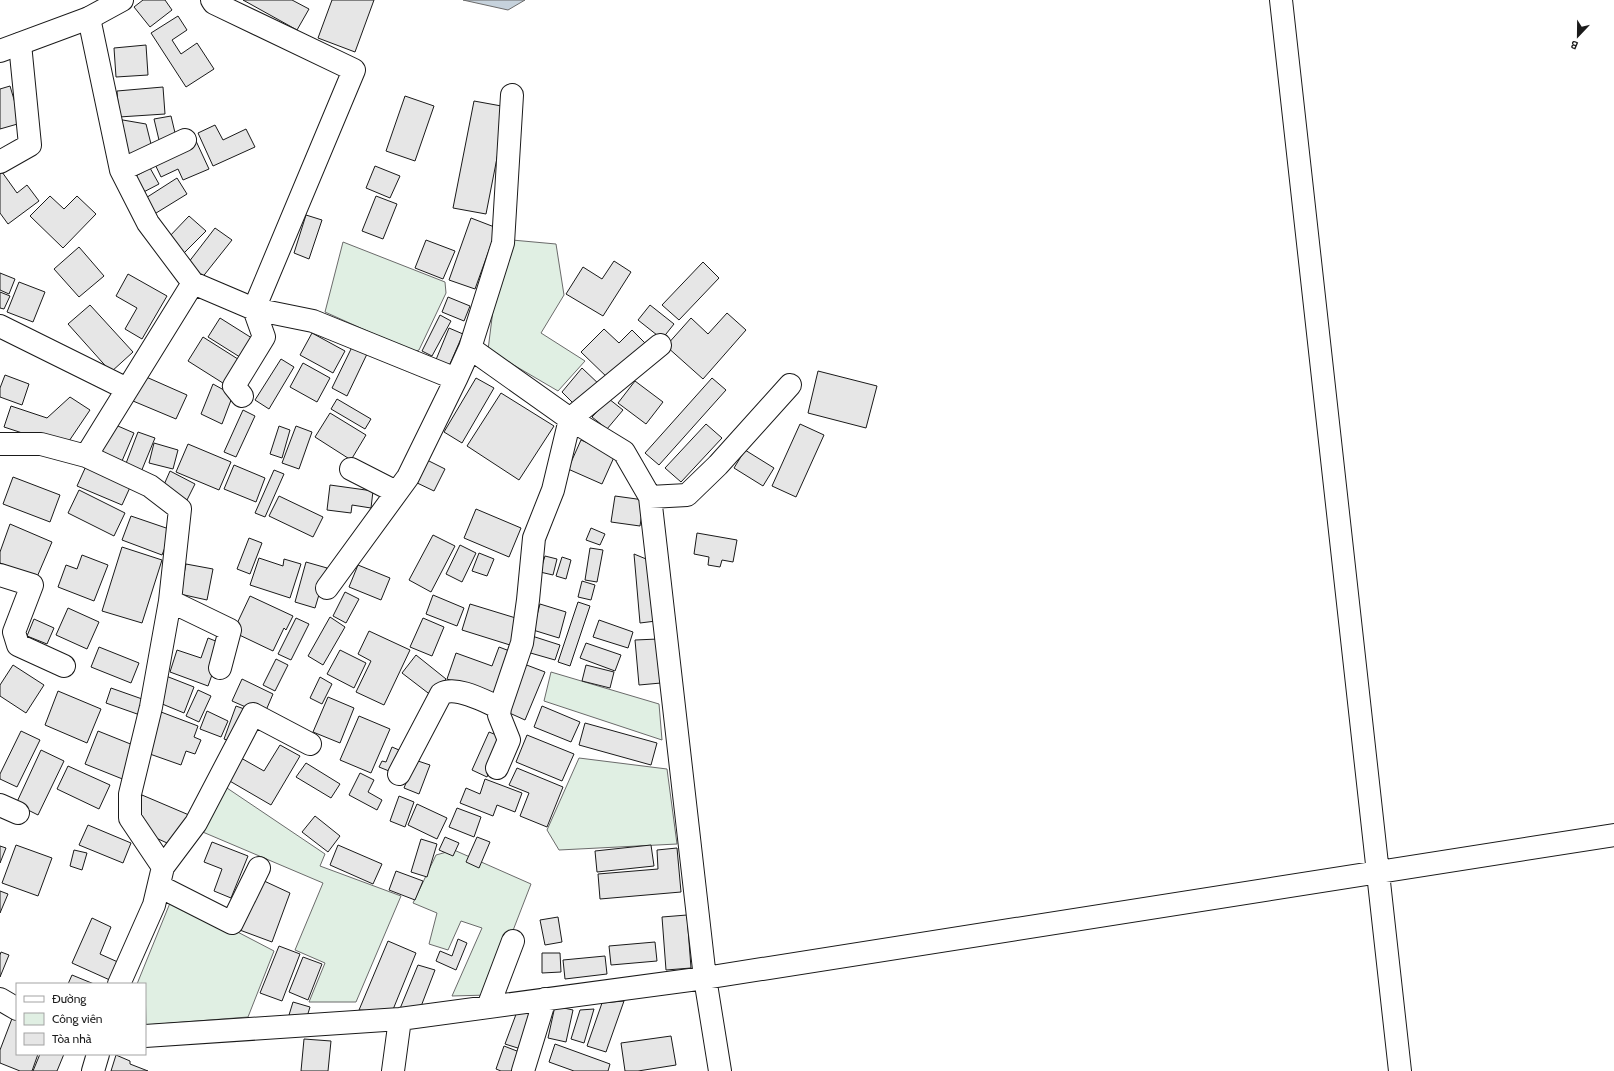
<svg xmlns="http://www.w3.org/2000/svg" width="1614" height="1071" viewBox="0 0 1614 1071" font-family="Cabin,sans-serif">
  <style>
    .green { fill: #e0efe3; stroke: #6a6a6a }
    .water { fill: #c6d2dc; stroke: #6a6a6a }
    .building { fill: #e6e6e6; stroke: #1a1a1a }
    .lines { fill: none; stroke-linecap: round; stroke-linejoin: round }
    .minor-casing { stroke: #1a1a1a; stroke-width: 24 }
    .secondary-casing { stroke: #1a1a1a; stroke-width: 24 }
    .minor { stroke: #fff; stroke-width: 22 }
    .secondary { stroke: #fff; stroke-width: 22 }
  </style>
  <rect width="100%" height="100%" fill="#fff"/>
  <path class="green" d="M512 240 556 244 564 295 541 333 585 361 558 391 488 350 496 286Z
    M343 242 445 282 446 293 419 350 414 352 325 312Z
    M551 672 659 704 662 740 544 701Z
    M579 758 667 769 677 844 559 850 547 830Z
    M224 786 325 854 320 866 401 896 356 1002H309L325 963 295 950 323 883 198 830Z
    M454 850 531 884 488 995 452 996 482 928 461 921 448 950 429 944 437 913 413 903 436 855Z
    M170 903H182L274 951 248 1017 146 1025 145 984H137Z"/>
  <path class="water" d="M463 0H525L508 10Z"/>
  <path class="building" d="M143 0H165L172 10 150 27 134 7Z
    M243 0H292L309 9 297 30Z
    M332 0H374L355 52 318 38Z
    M178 16 187 30 172 40 181 54 197 43 214 69 186 87 151 33Z
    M146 45 148 75 116 77 114 48Z
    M10 86 21 123 0 129V89Z
    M163 87 165 114 119 117 117 91Z
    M405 96 434 106 415 161 386 151Z
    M474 101 507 107 486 214 453 208Z
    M171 116 176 137 159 140 154 119Z
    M117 119 146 124 153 152 126 158Z
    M215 125 223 140 246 129 255 147 213 166 198 133Z
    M196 141 209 169 183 180 178 169 161 177 153 160Z
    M375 166 400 176 390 198 366 188Z
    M150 168 159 184 136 196 127 181Z
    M2 172 17 193 27 185 39 201 8 224 0 213V173Z
    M177 178 187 194 148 218 138 203Z
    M50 196 64 209 77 196 96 214 63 248 30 216Z
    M376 196 397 204 383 239 362 231Z
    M306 215 322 220 309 259 294 253Z
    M189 216 206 231 183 254 167 239Z
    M471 218 497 228 475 289 449 280Z
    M215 228 232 240 201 279 185 267Z
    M426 240 455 251 443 279 415 268Z
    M79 247 104 276 79 297 54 269Z
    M614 261 631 272 603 316 566 294 583 267 602 279Z
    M703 262 719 278 679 320 662 305Z
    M0 273 15 279 9 294 0 290Z
    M128 274 167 296 142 339 125 329 137 308 116 296Z
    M19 282 45 292 33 322 7 312Z
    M0 292 10 296 4 309 0 308Z
    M448 297 470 306 464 321 442 312Z
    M90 305 133 352 111 372 68 324Z
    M650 305 674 324 662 339 638 320Z
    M727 313 746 330 703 379 666 346 691 318 708 334Z
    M440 315 451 321 432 356 422 351Z
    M220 318 255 340 243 359 208 337Z
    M449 328 463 334 446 373 433 367Z
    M604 329 619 343 632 330 646 344 611 381 581 352Z
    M312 333 345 351 333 373 300 355Z
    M203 337 241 361 226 385 188 361Z
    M352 347 367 354 347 396 332 388Z
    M281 359 294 367 269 409 255 400Z
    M303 363 330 378 317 402 290 387Z
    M582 368 602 387 580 410 562 392Z
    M818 371 877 386 866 428 808 413Z
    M5 375 29 384 22 405 0 397V388Z
    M144 376 187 395 176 419 133 401Z
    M476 378 494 388 462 443 444 432Z
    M712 378 726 390 659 465 645 453Z
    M635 381 663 402 646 424 618 403Z
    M213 384 233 395 222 424 201 414Z
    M501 393 554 426 519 480 467 446Z
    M70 397 90 410 65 447 4 427 11 406 47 418Z
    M337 399 371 419 365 429 331 409Z
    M609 399 623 410 607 429 592 417Z
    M243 410 255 416 236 457 224 452Z
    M330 413 366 435 351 460 315 437Z
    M111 423 134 433 122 461 99 450Z
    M706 424 722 438 681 482 665 468Z
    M800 424 824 435 796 497 772 486Z
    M279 426 290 430 282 458 270 454Z
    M296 426 312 432 299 469 282 463Z
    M138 432 155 438 141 472 125 466Z
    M581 440 615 455 602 484 568 469Z
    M154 443 178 450 173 469 149 463Z
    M188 444 231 462 219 490 176 472Z
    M745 450 774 468 763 486 734 468Z
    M423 458 445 469 434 491 413 481Z
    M87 464 132 483 122 505 77 486Z
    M234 465 265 478 256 502 224 489Z
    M274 470 284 474 265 517 255 513Z
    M170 471 195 484 187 500 163 487Z
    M13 477 60 495 50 522 3 504Z
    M330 485 373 491 371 508 352 505 351 513 327 510Z
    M79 490 125 513 114 536 68 513Z
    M279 496 323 517 313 537 269 516Z
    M615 496 644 500 640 526 611 522Z
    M476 509 521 528 509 557 464 538Z
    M131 516 172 530 162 555 122 540Z
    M10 524 52 542 37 577 0 563V552Z
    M591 528 605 534 600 545 586 540Z
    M697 533 737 540 733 562 722 560 720 567 708 565 709 557 694 554Z
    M433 535 455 546 431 592 409 580Z
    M249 538 262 543 250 574 237 569Z
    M460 545 476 553 462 582 446 574Z
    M122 547 162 560 142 623 102 611Z
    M590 548 603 550 597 582 585 580Z
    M479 553 494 559 487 576 472 571Z
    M634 554 651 561 656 621 640 623Z
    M82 555 108 565 94 601 58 587 66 565 77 569Z
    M545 556 557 559 553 575 540 572Z
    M562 557 571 560 566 579 556 576Z
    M259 558 283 566 284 559 301 564 290 598 250 585Z
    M306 562 327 568 315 608 295 602Z
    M186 564 213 569 207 600 180 594Z
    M358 565 390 578 381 600 349 587Z
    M582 581 595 585 591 600 578 597Z
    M345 592 359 599 346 623 333 616Z
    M433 595 464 608 457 626 426 614Z
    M250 596 293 616 286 630 284 628 273 651 233 632Z
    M578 602 590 606 570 666 558 662Z
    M470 604 519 619 510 645 462 630Z
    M540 604 566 612 559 638 533 630Z
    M68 608 99 622 87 649 56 635Z
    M330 617 345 627 323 665 308 656Z
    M296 618 309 624 291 660 278 654Z
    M423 618 444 627 432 656 410 647Z
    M34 619 54 628 47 644 27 636Z
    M599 620 633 632 628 648 593 637Z
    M369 631 410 650 384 705 356 692 371 661 358 654Z
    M532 636 560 645 555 660 527 652Z
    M208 638 223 644 208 686 170 672 177 650 201 658Z
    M658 639 661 683 639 685 635 640Z
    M586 643 621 655 615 671 580 658Z
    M99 647 139 663 131 683 91 667Z
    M499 647 515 653 499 698 447 679 456 653 492 666Z
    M340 650 366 663 354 688 327 674Z
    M416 655 446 679 432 696 402 673Z
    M276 659 288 665 275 691 263 685Z
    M524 664 545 672 525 720 505 711Z
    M13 665 44 685 26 713 0 696V685Z
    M586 665 614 672 610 688 582 681Z
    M166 676 194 687 184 713 155 701Z
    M320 677 332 684 322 704 310 698Z
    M242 679 273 694 264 715 232 701Z
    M111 688 145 700 140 715 106 703Z
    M198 690 211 696 199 722 186 716Z
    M58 691 101 709 87 743 45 725Z
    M328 697 354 708 340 743 313 732Z
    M236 706 247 710 235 743 224 739Z
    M542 706 580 722 571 742 534 727Z
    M207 711 228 721 221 737 200 729Z
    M161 712 198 726 194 737 201 740 195 754 186 751 181 765 147 753Z
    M359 716 390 729 371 773 340 760Z
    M585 723 657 743 651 765 579 745Z
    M21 731 40 740 17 787 0 779V774Z
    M98 731 138 747 125 780 85 764Z
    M489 732 504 738 487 777 472 770Z
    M527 735 574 754 562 781 516 762Z
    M280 745 300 756 271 805 228 780 241 758 264 771Z
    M392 747 399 750 389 771 379 767 382 761 386 762Z
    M41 750 64 761 38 815 16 804Z
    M415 760 430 765 419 794 404 788Z
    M306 763 340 784 331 798 296 777Z
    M68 766 110 785 99 809 57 789Z
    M517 768 563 787 547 827 520 816 529 793 509 785Z
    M360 773 374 780 368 792 382 800 377 810 349 795Z
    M485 779 522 793 515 812 497 805 493 816 460 803 466 788 480 794Z
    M142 795 189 815 176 847 156 838 138 810Z
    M399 796 414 802 405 827 390 821Z
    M417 804 447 818 437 839 408 825Z
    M457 808 481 817 474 837 449 827Z
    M315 816 340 836 328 852 302 832Z
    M88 825 131 843 123 863 79 845Z
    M445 837 459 843 453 856 439 850Z
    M477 837 490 842 479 868 466 862Z
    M421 839 437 844 427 877 411 872Z
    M212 842 248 856 231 898 214 891 222 869 204 862Z
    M16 845 52 858 38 896 2 883Z
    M338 845 382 864 373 884 330 865Z
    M651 845 654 866 597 872 595 851Z
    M0 846 6 848 0 863Z
    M677 848 681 892 600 899 598 874 658 869 657 850Z
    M74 850 87 853 82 870 70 866Z
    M396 871 423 881 415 900 389 890Z
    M262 880 290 893 272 942 237 929Z
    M0 891 8 894 0 913Z
    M687 915 691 968 666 970 662 917Z
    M558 917 562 942 545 945 540 920Z
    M92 918 111 927 100 954 120 963 112 981 72 963Z
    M458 939 467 943 456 970 436 961 440 951 452 956Z
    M388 941 416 953 392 1012 359 1010Z
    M655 942 657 961 611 965 609 946Z
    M279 946 300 954 282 1001 260 993Z
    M1 952 9 955 0 977V955Z
    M542 953H560L561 972 542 973Z
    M605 956 607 974 565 979 563 960Z
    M303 957 322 964 308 1000 289 992Z
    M418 965 435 970 420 1009 399 1011Z
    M72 975 94 984H68Z
    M624 1001 606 1052 587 1046 602 1003Z
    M293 1002 310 1007 306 1020 289 1015Z
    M555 1006 573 1010 566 1042 548 1038Z
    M518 1009 534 1015 524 1050 505 1044Z
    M594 1009 584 1043 571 1039 580 1010Z
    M13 1016 17 1018V1054H38L32 1071H20L0 1063V1050Z
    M671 1036 676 1065 638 1071H625L621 1043Z
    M304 1039 331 1041 328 1071H301Z
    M555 1044 610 1064 608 1071H574L549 1062Z
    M504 1046 522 1053 516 1071H501L496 1069Z
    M40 1054H64L57 1071H33Z
    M116 1055 130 1061V1064L148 1071H111Z"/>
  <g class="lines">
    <defs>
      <path id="minor" d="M212 0 214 3 354 70 254 309 264 337 234 386 242 396
        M1281 0 1400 1071
        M89 18 121 170 148 223 193 283 254 309 313 321 456 379 470 348 570 419 624 452 650 497 705 978 720 1071
        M0 162 30 145 20 44
        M121 170 185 140
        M0 326 127 389
        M470 348 503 243 512 95
        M0 444H41L86 456 193 283
        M86 456 150 486 180 509 170 601 151 707 130 794V818L163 867 154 905 119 984
        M351 469 396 492
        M650 497 687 495 718 465 790 385
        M0 575 32 585 14 632 18 645 64 666
        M327 588 408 477 456 379
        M170 601 230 630 220 668
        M497 768 509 740 499 715 500 708 522 643 528 600 534 538 553 490 570 419 660 345
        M399 774 441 694C456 685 484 701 500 708
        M0 805 18 813
        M163 867 196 823 253 714 310 744
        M159 886 232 923 259 868
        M0 999 17 1009
        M488 1007 513 941
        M145 1036 400 1019 705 978 1614 835
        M93 1071 98 1054
        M393 1071 400 1019
        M523 1071 545 999"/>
      <path id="secondary" d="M0 51 89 18 122 0"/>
    </defs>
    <use href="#minor" class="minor-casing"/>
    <use href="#secondary" class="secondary-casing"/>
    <use href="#minor" class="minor"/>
    <use href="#secondary" class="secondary"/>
  </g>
  <rect x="16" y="983" width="130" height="72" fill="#ffffff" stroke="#a3a3a3"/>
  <rect x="24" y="996" width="20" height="6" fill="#ffffff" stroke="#a3a3a3"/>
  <text x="52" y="1003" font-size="12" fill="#1a1a1a">Đường</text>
  <rect x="24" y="1013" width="20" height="12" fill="#e0efe3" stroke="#a3a3a3"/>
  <text x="52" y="1023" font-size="12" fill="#1a1a1a">Công viên</text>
  <rect x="24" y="1033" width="20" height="12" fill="#e6e6e6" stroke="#a3a3a3"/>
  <text x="52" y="1043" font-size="12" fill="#1a1a1a">Tòa nhà</text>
  <g transform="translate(1578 36) rotate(202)" stroke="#ffffff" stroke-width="3" paint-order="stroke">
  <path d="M0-3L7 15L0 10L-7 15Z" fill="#1a1a1a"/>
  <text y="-6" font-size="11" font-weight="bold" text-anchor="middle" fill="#1a1a1a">B</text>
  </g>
</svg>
